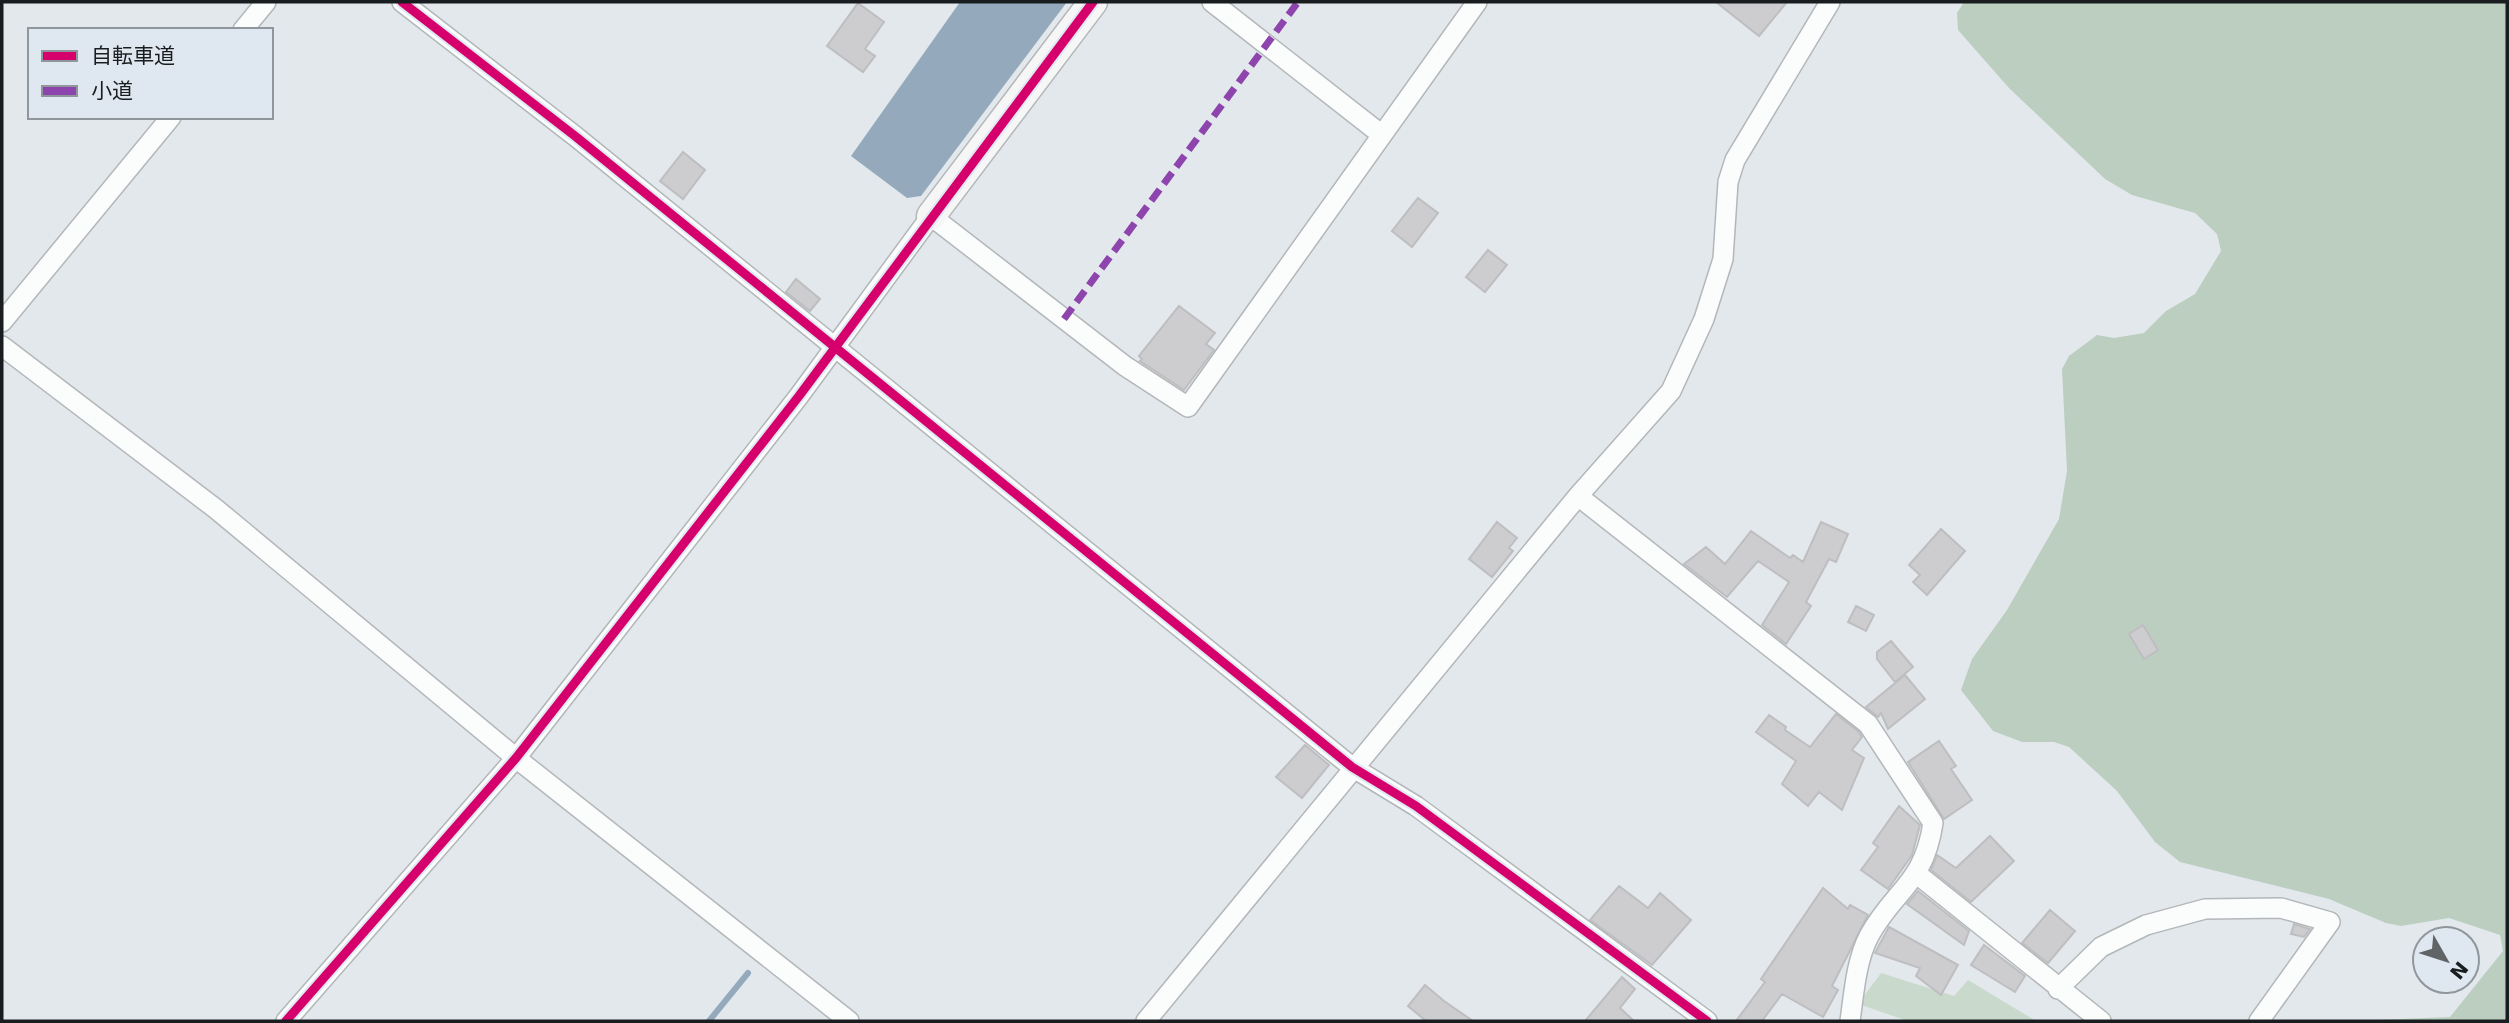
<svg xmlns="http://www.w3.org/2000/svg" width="2509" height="1023" viewBox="0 0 2509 1023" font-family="'DejaVu Sans','Noto Sans JP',sans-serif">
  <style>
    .green { fill: #c9dacd }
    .forest { fill: #bbcec0 }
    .water { fill: #94aabc }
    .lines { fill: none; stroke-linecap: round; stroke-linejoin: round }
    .stream { stroke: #94aabc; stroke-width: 6 }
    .building { fill: #cdcdd0; stroke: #bebec1; stroke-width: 2 }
    .street-casing { stroke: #b3b7ba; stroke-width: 22 }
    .secondary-casing { stroke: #b3b7ba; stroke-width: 31 }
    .street { stroke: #fbfcfc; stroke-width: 19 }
    .secondary { stroke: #f7f6f6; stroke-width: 28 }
    .quiet { stroke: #8e44ad; stroke-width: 7; stroke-dasharray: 14 7; stroke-linecap: butt }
    .cycleway-casing { stroke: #dfe8f0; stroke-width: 13 }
    .cycleway { stroke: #d6006c; stroke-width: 9 }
  </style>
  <rect width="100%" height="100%" fill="#e3e8ec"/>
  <path class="green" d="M1881 973 1954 996 1968 980 2036 1021H1908L1858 1004Z"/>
  <path class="forest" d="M1964 2H2507V1021H2352L2450 1017 2503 951 2500 935 2449 918 2401 926 2386 923 2329 899 2180 862 2155 842 2117 791 2069 747 2054 742H2022L1993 731 1961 690 1972 659 2007 610 2059 519 2067 471 2062 369 2069 356 2097 335 2114 338 2144 333 2166 311 2195 294 2221 251 2217 234 2195 213 2132 195 2105 179 2009 88 1958 30 1957 13Z"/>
  <path class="water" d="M960 2H1067L921 196 907 198 851 156Z"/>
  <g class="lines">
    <path class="stream" d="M709 1021 748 973"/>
  </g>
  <path class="building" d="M1716 2H1787L1759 36Z
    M858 3 884 22 865 49 875 56 863 72 827 46Z
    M683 152 705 170 683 199 660 181Z
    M1418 198 1438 213 1412 247 1392 231Z
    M1488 250 1507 265 1485 292 1466 277Z
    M796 279 820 299 810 311 786 292Z
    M1179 306 1215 333 1206 344 1214 350 1184 390 1140 361 1142 359 1139 356Z
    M1497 522 1517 538 1509 548 1513 551 1492 577 1469 559Z
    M1821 522 1848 534 1836 562 1829 559 1806 602 1811 606 1786 644 1762 625 1789 582 1758 561 1727 597 1684 564 1706 547 1725 564 1751 531 1790 558 1793 555 1803 562Z
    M1941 529 1965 551 1927 595 1913 582 1920 575 1909 565Z
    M1856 606 1874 615 1866 631 1848 622Z
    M2143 625 2158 650 2144 659 2129 634Z
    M1891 641 1913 667 1895 682 1877 659V652Z
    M1905 675 1925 699 1888 729 1881 713 1878 717 1866 707Z
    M1836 714 1859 732 1862 737 1852 750 1864 758 1842 810 1819 792 1808 806 1782 784 1796 761 1756 732 1769 715 1786 727 1785 730 1810 747Z
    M1939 741 1956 766 1951 769 1972 800 1944 819 1908 762Z
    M1305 745 1329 765 1302 798 1276 777Z
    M1899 806 1920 825 1912 855 1888 889 1861 870 1878 847 1873 843Z
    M1990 836 2014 861 1971 902 1931 870 1937 855 1956 868Z
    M1619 886 1648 908 1660 893 1691 920 1652 965 1590 920Z
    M1823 888 1848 909 1850 905 1868 915 1832 986 1838 990 1823 1017 1782 994 1762 1021H1736L1765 982 1761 979Z
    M1918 891 1969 931 1964 945 1907 904Z
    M2050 910 2075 931 2048 963 2022 943Z
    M2294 924 2310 929 2304 937 2291 934Z
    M1889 927 1958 965 1941 995 1916 976 1920 968 1875 953Z
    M1984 945 2025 976 2015 992 1971 965Z
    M1622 977 1635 989 1620 1008 1634 1021H1585Z
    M1425 985 1444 1001 1473 1021H1426L1408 1006Z"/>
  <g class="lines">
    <defs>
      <path id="street" d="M402 2 575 136 1352 767 1416 806 1707 1021
        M1212 2 1382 135
        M243 30 266 2
        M2 322 171 117
        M2 346 216 509 516 758 849 1021
        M1578 496 1868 724 1933 823C1924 884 1894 890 1869 936 1856 961 1854 993 1850 1021
        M1917 874 2101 1021
        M2058 989 2101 947 2146 925 2205 909 2281 908 2330 922 2259 1021
        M286 1021 516 758 799 396 931 216 1125 366 1188 407 1477 2
        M1146 1021 1578 496 1671 391 1704 319 1723 259 1728 182 1735 160 1830 2"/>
      <path id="secondary" d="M931 216 1093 2"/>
    </defs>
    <use href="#street" class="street-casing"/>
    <use href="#secondary" class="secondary-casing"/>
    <use href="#street" class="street"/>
    <use href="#secondary" class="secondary"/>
    <path class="quiet" d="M1064 319 1298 2"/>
    <defs>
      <path id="cycleway" d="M402 2 575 136 1352 767 1416 806 1707 1021
        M286 1021 516 758 799 396 1093 2"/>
    </defs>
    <use href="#cycleway" class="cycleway-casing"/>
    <use href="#cycleway" class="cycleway"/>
  </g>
  <rect width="2509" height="1023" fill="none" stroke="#191d1f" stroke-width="7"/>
  <rect x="28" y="28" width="245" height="91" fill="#dfe8f0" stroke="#90979c" stroke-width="2"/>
  <rect x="42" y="51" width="35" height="10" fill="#d6006c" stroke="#90979c" stroke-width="2"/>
  <text x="91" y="63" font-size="21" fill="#191d1f">自転車道</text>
  <rect x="42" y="86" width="35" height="10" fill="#8e44ad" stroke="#90979c" stroke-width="2"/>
  <text x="91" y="98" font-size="21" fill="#191d1f">小道</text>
  <g transform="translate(2446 960) rotate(129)"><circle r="33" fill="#dfe8f0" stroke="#90979c" stroke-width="2"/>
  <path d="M0-5L12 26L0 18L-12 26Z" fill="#606467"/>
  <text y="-10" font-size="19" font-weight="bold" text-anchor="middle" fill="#191d1f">N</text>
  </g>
</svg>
